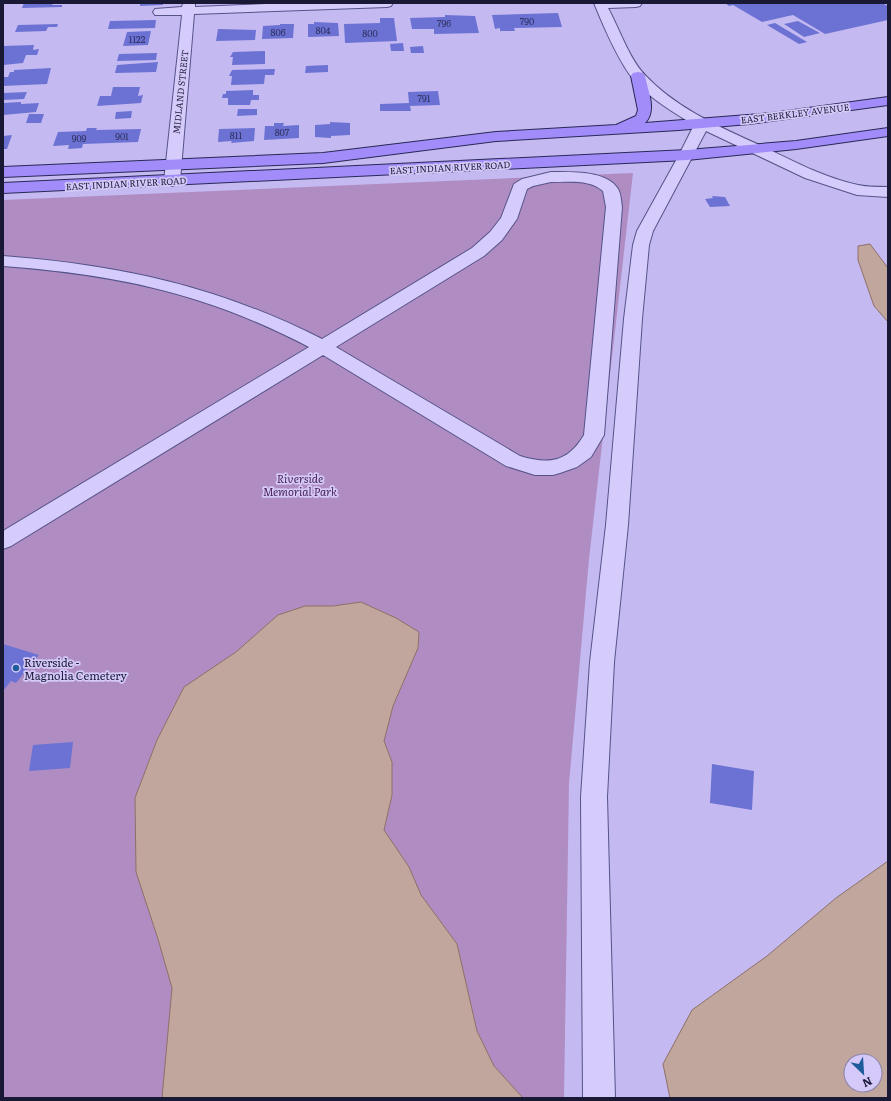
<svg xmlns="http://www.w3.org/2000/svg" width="891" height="1101" viewBox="0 0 891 1101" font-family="Literata,serif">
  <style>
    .cemetery { fill: #af8dc3 }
    .water { fill: #c1a69e; stroke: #8e7066; fill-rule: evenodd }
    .building { fill: #6b72d3 }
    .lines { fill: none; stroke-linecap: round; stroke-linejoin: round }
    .minor-casing { stroke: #555388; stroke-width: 2 }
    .major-casing { stroke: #282955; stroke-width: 2 }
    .minor { fill: #d6ccfc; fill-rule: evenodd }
    .major { fill: #a28cf9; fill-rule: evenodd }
    .poi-dot { fill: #1e5c9c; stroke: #d4c9f8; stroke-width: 1.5 }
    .labels { text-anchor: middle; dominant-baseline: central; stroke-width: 3.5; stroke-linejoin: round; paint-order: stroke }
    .number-label { font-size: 9px; fill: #2e2f5d }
    .far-street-label { font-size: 9px; fill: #191936; stroke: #d4c9f8 }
    .park-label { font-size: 11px; font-style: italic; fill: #471e54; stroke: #d4c9f8 }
    .poi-label { font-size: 11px; fill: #191936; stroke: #d4c9f8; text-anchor: start }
  </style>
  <rect width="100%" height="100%" fill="#c5b9f1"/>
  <path class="cemetery" d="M633 173 589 559 569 784 564 1098H3V200Z"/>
  <path class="water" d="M870 244 888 268V322L874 306 858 260V246Z
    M361 602 396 618 419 632 418 648 393 706 384 741 392 762V795L384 830 409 867 421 895 457 944 477 1031 494 1066 523 1098H162L172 988 158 939 136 872 135 798 157 740 184 687 236 652 278 615 305 606H333Z
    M888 861V1098H670L663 1064 692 1010 767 956 836 898ZM851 1061H875V1085H851Z"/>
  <path class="building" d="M24 3H53L52 5H62V7L22 8Z
    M140 3H163V5L140 6Z
    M725 3H882L888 6V20L825 34 793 15 762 22 733 5 729 6Z
    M558 13 562 27 514 28 515 31H500V28L495 29 492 15Z
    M445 15 475 16 479 33 434 34V29H412L410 18 445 17Z
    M380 18H394L397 41 345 43 344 24 380 23Z
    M156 20 155 28 108 29 110 21Z
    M798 21 820 33 804 37 784 24Z
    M314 22 338 23 339 36 308 37V24H314Z
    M775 23 807 42 799 44 767 25Z
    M58 24 57 27H48L46 31 15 32 18 25Z
    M280 24H294L293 38 262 39 263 26 280 25Z
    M218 29 256 30 255 40 216 41Z
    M151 31 148 45 123 46 127 32Z
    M403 43 404 51H391L390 44Z
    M34 45 33 50 39 49 37 55H26L23 63 3 65V46Z
    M423 46 424 53H411L410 47Z
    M265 51V64L232 65 233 57H230L233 52Z
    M157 53 156 60 117 61 119 54Z
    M158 62 156 72 115 73 117 65Z
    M328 65V72L305 73 306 66Z
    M51 68 47 84 3 86V77H8L10 72H14V70Z
    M275 69 274 75H265L264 84 231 85 232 76H229L232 70Z
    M113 87H140L138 96 143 95 141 103 97 106 100 96H111Z
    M253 90V95H259V100H251L250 105H228V98H222L223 94H226V91Z
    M438 91 440 105 410 106 411 111H380V104L409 103 408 92Z
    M27 92 24 99 3 100V93Z
    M21 102V104L39 103 36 112 3 115V103Z
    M238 109H257V115L237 116Z
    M132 111 131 118 115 119 116 112Z
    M29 114H44L41 123H26Z
    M330 122 350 123V135L331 136V138L315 137V125L330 124Z
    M274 123H284L283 126 299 125V138L264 140 265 126H274Z
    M87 128H97L96 130 141 129 138 142 83 144 82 148 68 149 69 145 53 146 58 132 86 131Z
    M255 128 254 141 231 143 232 141 218 142 219 129Z
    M12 135 7 149H3V136Z
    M712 196 725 197 730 206 710 207 705 199 713 198Z
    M3 644 39 655 16 683 11 681 3 691Z
    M73 742 70 768 29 771 33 745Z
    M712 764 754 771 752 810 710 803Z"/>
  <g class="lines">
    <defs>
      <path id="minor" d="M183 3H195V7L292 3H393L391 6 387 7 194 14 180 181 178 184 172 186 166 184 164 181 182 15H155L153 12 155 9 182 7Z
        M594 3H642L640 6 636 7 608 8C619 28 629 58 644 74 677 110 725 129 768 149 797 163 826 178 858 185 867 187 878 187 888 187V197L857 195 805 178 706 131 653 231 649 245 642 319 628 525 614 662 607 797 615 1098H583L581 797 590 662 606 525 624 319 633 245 637 231 679 155 694 125C673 112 649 98 633 79 618 60 603 25 594 3Z
        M551 172C570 172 607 170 618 189 621 194 621 201 622 207L604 435 591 457 577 467 560 473 553 475H535L506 466 323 355 11 546 3 549V531L309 347C274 329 238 313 200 301 136 280 70 271 3 266V256C120 265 217 286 322 339L472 248 490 232 501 218 514 184 522 179ZM551 182C568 182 590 179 603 191L606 207 584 435C568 462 549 465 520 456L336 347 484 256 502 240 517 219 527 189 533 186Z"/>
      <path id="major" d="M638 72 643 73 645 76C648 91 657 111 645 123L772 113 888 97V105L749 124 679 130 496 141 323 163 3 177V167L323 153 496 132 616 125 636 116 638 110 631 76 633 73Z
        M888 128V136L796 149 687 160 3 193V183L687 150 796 141Z"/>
    </defs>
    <use href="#minor" class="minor-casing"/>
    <use href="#major" class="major-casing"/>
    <use href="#minor" class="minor"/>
    <use href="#major" class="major"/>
  </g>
  <circle class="poi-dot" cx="16" cy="668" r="4"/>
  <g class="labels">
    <g class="number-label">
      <text x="527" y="21">790</text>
      <text x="444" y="23">796</text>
      <text x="323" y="30">804</text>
      <text x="278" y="32">806</text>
      <text x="370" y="33">800</text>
      <text x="137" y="39">1122</text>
      <text x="424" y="98">791</text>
      <text x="282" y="132">807</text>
      <text x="236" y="135">811</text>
      <text x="122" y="136">901</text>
      <text x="79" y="138">909</text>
    </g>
    <g class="far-street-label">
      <text transform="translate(180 92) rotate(-84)">MIDLAND STREET</text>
      <text transform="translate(795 113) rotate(-7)">EAST BERKLEY AVENUE</text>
      <text transform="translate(450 167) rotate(-3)">EAST INDIAN RIVER ROAD</text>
      <text transform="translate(126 183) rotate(-3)">EAST INDIAN RIVER ROAD</text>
    </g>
    <g class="park-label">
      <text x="300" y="478">Riverside<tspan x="300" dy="13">Memorial Park</tspan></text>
    </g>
    <g class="poi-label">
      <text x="24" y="662">Riverside -<tspan x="24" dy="13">Magnolia Cemetery</tspan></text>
    </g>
  </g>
  <rect width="891" height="1101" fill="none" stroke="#191936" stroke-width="8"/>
  <g transform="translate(863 1073) rotate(155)"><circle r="19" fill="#d4c9f8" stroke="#8983aa"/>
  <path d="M0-3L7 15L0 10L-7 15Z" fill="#1e5c9c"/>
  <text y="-6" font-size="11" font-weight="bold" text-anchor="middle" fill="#191936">N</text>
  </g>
</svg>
